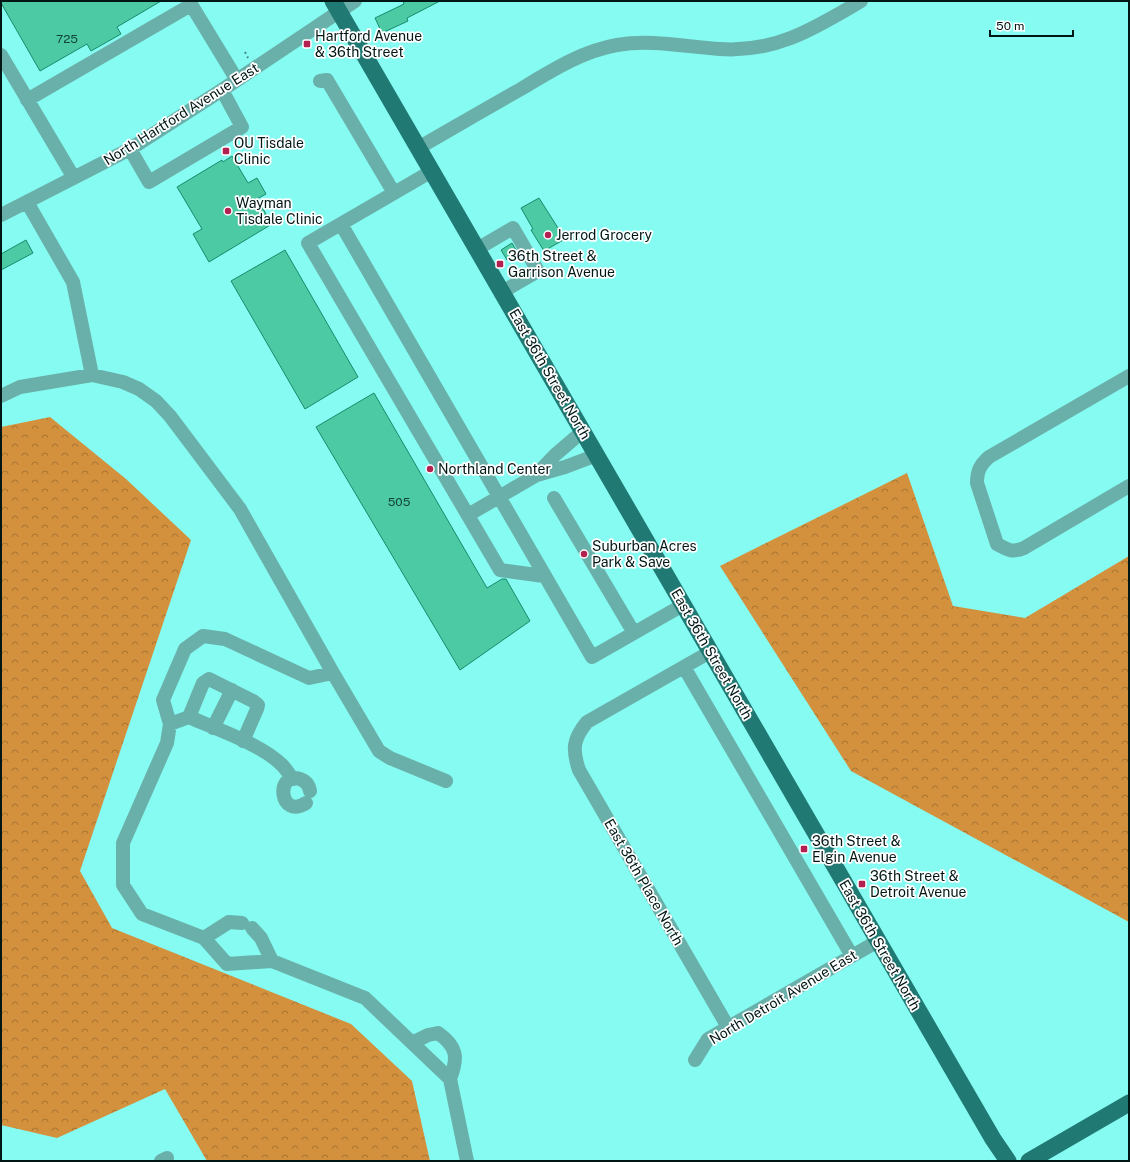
<svg xmlns="http://www.w3.org/2000/svg" width="1130" height="1162" viewBox="0 0 1130 1162" font-family="'Public Sans',sans-serif">
  <style>
    .forest { fill: url(#forest-crowns) }
    .building { fill: #4bcaa3; stroke: #188b6c }
    .lines { fill: none; stroke-linecap: round; stroke-linejoin: round }
    .path { stroke: #428782; stroke-width: 2; stroke-dasharray: 2 3; stroke-linecap: butt }
    .minor { stroke: #6ab0aa; stroke-width: 14 }
    .major { stroke: #217973; stroke-width: 17 }
    .poi-dot { fill: #b2214f; stroke: #fff; stroke-width: 1.5 }
    .labels { text-anchor: middle; dominant-baseline: central; stroke-width: 3.5; stroke-linejoin: round; paint-order: stroke }
    .number-label { font-size: 12px; fill: #134439 }
    .poi-label { font-size: 14px; fill: #001716; stroke: #fff; text-anchor: start }
    .street-label { font-size: 14px; fill: #001716; stroke: #fff }
  </style>
  <defs>
    <pattern id="forest-crowns" width="20" height="18" patternUnits="userSpaceOnUse"><rect width="20" height="18" fill="#d3903d"/><path d="M2 6a3 3 0 1 1 6 0M12 15a3 3 0 1 1 6 0" fill="none" stroke="#a97532"/></pattern>
  </defs>
  <rect width="100%" height="100%" fill="#86fbf2"/>
  <path class="forest" d="M50 417 126 479 191 540 80 871 112 928 351 1024 412 1081 430 1161H207L165 1089 57 1138 1 1125V427Z
    M907 473 953 606 1025 618 1129 556V922L851 771 720 566Z"/>
  <path class="building" d="M1 1H161L117 27 121 34 91 51 87 44 40 71 1 3Z
    M403 1H440L407 18 408 21 382 33 375 18 404 4Z
    M232 156 248 183 257 178 266 194 257 199 272 224 209 262 193 234 202 229 177 187 222 160 223 162Z
    M539 198 565 239 544 251 531 230 533 229 521 208Z
    M26 240 33 253 1 270V254Z
    M512 243 518 253 507 260 501 250Z
    M285 250 358 377 305 409 231 281Z
    M374 393 487 588 502 579H506L530 621 460 670 316 427Z"/>
  <g class="lines">
    <path class="path" d="M245 52 248 58"/>
    <path class="minor" d="M189 1 237 80
      M1 55 74 178
      M320 81 327 80 394 193
      M27 100 191 5
      M418 148C453 128 487 108 521 89 551 71 582 51 617 45 652 39 686 47 720 49 776 53 815 28 861 1
      M130 149 149 182 242 127 222 90
      M432 171 308 243 500 570 544 576
      M27 202 73 282 92 375
      M1 215 130 149 222 90 355 1
      M341 224 592 657 683 605
      M477 249 513 228 538 271 502 292
      M1129 376 989 457C980 465 977 471 977 483L997 544C1008 550 1012 553 1024 548L1129 486
      M1 396 20 387 92 375 123 382 139 389 156 401 170 416 240 509 333 673 379 751 390 758 446 781
      M537 475 565 467 597 455
      M554 498 634 633
      M468 515 535 476 555 455 583 431
      M710 652 587 722C573 739 572 749 579 770L728 1027
      M684 667 852 956
      M333 673 309 678 225 639 203 636 185 649 163 700 170 724 167 743 123 843V885L142 914 204 938 227 964 272 961 365 998 450 1079 467 1161
      M189 717 203 683 209 679 253 701 258 705 257 709 243 741
      M170 724 189 717C216 729 261 744 282 765 286 769 289 774 293 779
      M213 728 232 690
      M306 803C279 820 275 771 300 779 306 781 309 785 310 791
      M252 928 261 938 272 961
      M204 938 229 922 242 923
      M412 1043 428 1035 438 1033C458 1047 458 1058 450 1079
      M695 1060 708 1039 878 941
      M161 1161 167 1158"/>
    <path class="major" d="M333 1 993 1139 1008 1161
      M1029 1161 1129 1103"/>
  </g>
  <g class="poi-dot">
    <rect x="303" y="40" width="8" height="8" rx="2"/>
    <rect x="222" y="147" width="8" height="8" rx="2"/>
    <circle cx="228" cy="211" r="4"/>
    <circle cx="548" cy="235" r="4"/>
    <rect x="496" y="260" width="8" height="8" rx="2"/>
    <circle cx="430" cy="469" r="4"/>
    <circle cx="584" cy="554" r="4"/>
    <rect x="800" y="845" width="8" height="8" rx="2"/>
    <rect x="858" y="880" width="8" height="8" rx="2"/>
  </g>
  <g class="labels">
    <g class="number-label">
      <text x="67" y="39">725</text>
      <text x="399" y="502">505</text>
    </g>
    <g class="poi-label">
      <text x="315" y="36">Hartford Avenue<tspan x="315" dy="16">&amp; 36th Street</tspan></text>
      <text x="234" y="143">OU Tisdale<tspan x="234" dy="16">Clinic</tspan></text>
      <text x="236" y="203">Wayman<tspan x="236" dy="16">Tisdale Clinic</tspan></text>
      <text x="556" y="235">Jerrod Grocery</text>
      <text x="508" y="256">36th Street &amp;<tspan x="508" dy="16">Garrison Avenue</tspan></text>
      <text x="438" y="469">Northland Center</text>
      <text x="592" y="546">Suburban Acres<tspan x="592" dy="16">Park &amp; Save</tspan></text>
      <text x="812" y="841">36th Street &amp;<tspan x="812" dy="16">Elgin Avenue</tspan></text>
      <text x="870" y="876">36th Street &amp;<tspan x="870" dy="16">Detroit Avenue</tspan></text>
    </g>
    <g class="street-label">
      <text transform="translate(181 114) rotate(-32)">North Hartford Avenue East</text>
      <text transform="translate(550 374) rotate(60)">East 36th Street North</text>
      <text transform="translate(712 654) rotate(60)">East 36th Street North</text>
      <text transform="translate(644 882) rotate(60)">East 36th Place North</text>
      <text transform="translate(880 945) rotate(60)">East 36th Street North</text>
      <text transform="translate(783 997) rotate(-31)">North Detroit Avenue East</text>
    </g>
  </g>
  <rect width="1130" height="1162" fill="none" stroke="#001716" stroke-width="4"/>
  <path d="M990 30v6h83v-6" fill="none" stroke="#001716" stroke-width="2"/>
  <text x="996" y="30" font-size="12" fill="#001716" stroke="#ffffff" stroke-width="3" paint-order="stroke">50 m</text>
</svg>
